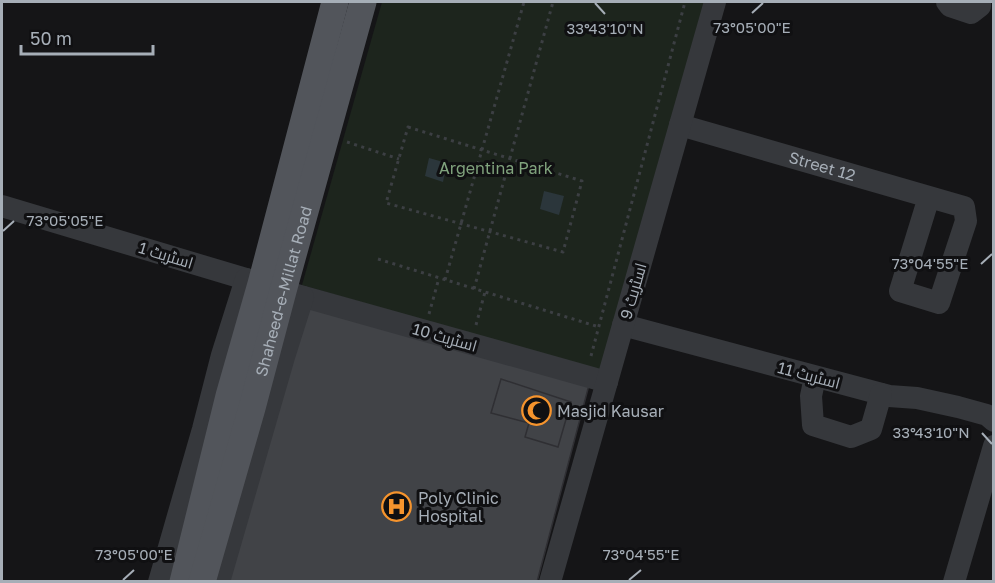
<svg xmlns="http://www.w3.org/2000/svg" width="995" height="583" viewBox="0 0 995 583" font-family="'Golos Text',Cairo,sans-serif">
  <style>
    .green { fill: #1d251d }
    .water { fill: #2b363b }
    .building { fill: #414347; stroke: #2f2f33; stroke-width: 1.5 }
    .lines { fill: none; stroke-linecap: round; stroke-linejoin: round }
    .path { stroke: #3c3f43; stroke-width: 3; stroke-dasharray: 3 4.5; stroke-linecap: butt }
    .minor { stroke: #36383c; stroke-width: 22 }
    .major { stroke: #52555b; stroke-width: 27 }
    .ticks { fill: none; stroke: #a6aeb7; stroke-width: 2 }
    .labels { text-anchor: middle; dominant-baseline: central; stroke-width: 6; stroke-linejoin: round; paint-order: stroke }
    .street-label { font-size: 16px; fill: #a6aeb7; stroke: #101012 }
    .park-label { font-size: 16px; fill: #80a37d; stroke: #101012 }
    .poi-label { font-size: 16px; fill: #a6aeb7; stroke: #101012; text-anchor: start }
    .ticks-label { font-size: 15px; text-anchor: middle; fill: #a6aeb7; stroke: #101012; stroke-width: 6; stroke-linejoin: round; paint-order: stroke }
  </style>
  <rect width="100%" height="100%" fill="#151517"/>
  <path class="green" d="M382 2H706L601 372 302 285Z"/>
  <path class="water" d="M429 158 447 163 443 182 425 176Z
    M544 191 564 196 559 215 540 209Z"/>
  <path class="building" d="M307 307 589 385 537 582H228Z
    M501 379 571 402 558 447 525 437 529 423 491 413Z"/>
  <g class="lines">
    <path class="path" d="M408 127 582 181 563 252 386 203Z
      M347 142 399 159
      M378 259 599 327
      M445 280 524 2
      M474 289 553 2
      M429 314 439 278
      M476 325 485 292
      M591 356 685 2"/>
    <g class="minor">
      <path d="M947 2 950 6 971 13 980 6V2"/>
      <path id="s1" d="M680 125 964 207 966 221 939 303 900 291 929 197"/>
      <path d="M2 206 259 283"/>
      <path d="M283 291 607 382"/>
      <path d="M623 325 889 396 917 398 958 407 987 415 994 421"/>
      <path d="M815 377 811 396 813 425 851 437 871 429 881 394"/>
      <path d="M159 582 203 429 222 355 246 279"/>
      <path d="M219 582 284 357 303 297"/>
      <path d="M550 582 715 2"/>
      <path d="M954 582 994 446"/>
    </g>
    <g class="major">
      <path d="M183 582 229 396 261 284 335 2"/>
      <path id="s2" d="M202 582 252 408 283 291 363 2"/>
    </g>
  </g>
  <path class="ticks" d="M595 3 605 14M752 13 763 3M3 231 14 221M981 264 992 254M982 433 992 444M123 580 134 570M629 580 641 570"/>
  <defs>
    <symbol id="mosque-ring" viewBox="-11 -11 22 22"><circle r="9.5" fill="#101012" stroke="#f6942d" stroke-width="1.5"/><path d="M3.5-4.9A6 6 0 1 0 3.5 4.9A5 5 0 1 1 3.5-4.9Z" fill="#f6942d"/></symbol>
    <symbol id="hospital-ring" viewBox="-11 -11 22 22"><circle r="9.5" fill="#101012" stroke="#f6942d" stroke-width="1.5"/><path d="M-5-5h3v3.5h4V-5h3V5h-3V1.5h-4V5h-3Z" fill="#f6942d"/></symbol>
  </defs>
  <g fill-rule="evenodd">
    <use href="#mosque-ring" x="520" y="394" width="33" height="33"/>
    <use href="#hospital-ring" x="380" y="490" width="33" height="33"/>
  </g>
  <g class="labels">
    <g class="street-label">
      <text stroke="none"><textPath href="#s1" startOffset="148">Street 12</textPath></text>
      <text transform="translate(166 255) rotate(17)">اسٹریٹ 1</text>
      <text transform="translate(633 291) rotate(-74)">اسٹریٹ 9</text>
      <text stroke="none"><textPath href="#s2" startOffset="302">Shaheed-e-Millat Road</textPath></text>
      <text transform="translate(445 337) rotate(16)">اسٹریٹ 10</text>
      <text transform="translate(809 375) rotate(15)">اسٹریٹ 11</text>
    </g>
    <g class="park-label">
      <text x="496" y="168">Argentina Park</text>
    </g>
    <g class="poi-label">
      <text x="557" y="411">Masjid Kausar</text>
      <text x="418" y="498">Poly Clinic<tspan x="418" dy="18">Hospital</tspan></text>
    </g>
  </g>
  <g class="ticks-label">
    <text x="752" y="33">73°05'00"E</text>
    <text x="605" y="34">33°43'10"N</text>
    <text x="65" y="226">73°05'05"E</text>
    <text x="930" y="269">73°04'55"E</text>
    <text x="931" y="438">33°43'10"N</text>
    <text x="134" y="560">73°05'00"E</text>
    <text x="641" y="560">73°04'55"E</text>
  </g>
  <rect width="995" height="583" fill="none" stroke="#a6aeb7" stroke-width="6"/>
  <path d="M21 45v9h132v-9" fill="none" stroke="#a6aeb7" stroke-width="3"/>
  <text x="30" y="45" font-size="18" fill="#a6aeb7" stroke="#101012" stroke-width="4.5" paint-order="stroke">50 m</text>
</svg>
